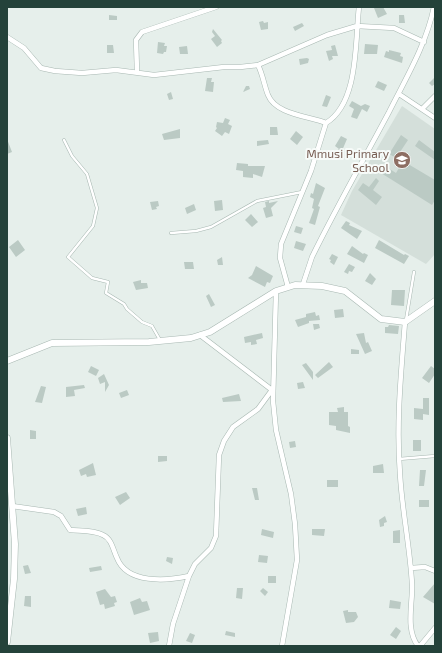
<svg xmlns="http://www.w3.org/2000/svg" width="442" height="653" viewBox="0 0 442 653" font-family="'Exo 2',sans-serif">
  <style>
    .built { fill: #d4dfda }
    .building { fill: #bbcac4 }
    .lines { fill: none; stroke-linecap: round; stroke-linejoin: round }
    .service-casing { stroke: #a8b8b2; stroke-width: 3.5 }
    .minor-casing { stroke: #a8b8b2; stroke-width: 5.5 }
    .tertiary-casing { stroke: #a8b8b2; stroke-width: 7 }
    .service { stroke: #fff; stroke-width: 2.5 }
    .minor { stroke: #fff; stroke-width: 4.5 }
    .tertiary { stroke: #fff; stroke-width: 6 }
    .labels { text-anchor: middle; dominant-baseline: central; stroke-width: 4; stroke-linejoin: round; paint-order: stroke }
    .education-label { font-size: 12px; fill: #785e54; stroke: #f7fbf9; text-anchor: end }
  </style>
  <rect width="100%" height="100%" fill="#e6efeb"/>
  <path class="built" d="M402 106 435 129V254L426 264 341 215 352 191Z"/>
  <path class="building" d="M376 7H383L387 14 378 18 374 8Z
    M109 15 117 16V20H109Z
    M399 15H404L405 23H399Z
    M263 21 264 23 268 22V29L261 30 259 22Z
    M302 23 304 26 295 31 293 27Z
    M213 29 222 40 221 41 222 43 217 47 211 39 215 36 212 32Z
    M158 42 165 43 164 46H167L166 52H164L163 54 157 53Z
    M365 44 378 45 377 54H364Z
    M107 45H113L114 53H107Z
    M335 45 338 56H332L333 59 329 61 326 51 332 50 331 46Z
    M187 46 188 54H180L179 47Z
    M389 50 401 53 400 56 403 57 402 63 384 57 386 51 389 52Z
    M307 58 309 59 308 63 300 65 299 59Z
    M435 77V84L432 86 429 83Z
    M207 78H212L211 82H214L213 92 205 91Z
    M378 81 387 85 384 91 375 87Z
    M246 86H249L250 89 243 92Z
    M171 92 173 99 169 100 167 94Z
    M326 95 331 97 327 107 322 106Z
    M352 101 361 106 365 104 370 106 367 112 362 109 357 119 351 117 354 109 349 106Z
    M225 118 230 120 228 124 232 126 229 134 225 132 222 136 215 131 217 128 216 127 217 122 223 123Z
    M270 127H277L278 135H270Z
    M180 129V138L164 140 162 134Z
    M296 131 303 137 297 145 290 139Z
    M401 135 408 140 396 158 389 154Z
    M341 136 347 139 341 153 337 151 339 149 335 146Z
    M7 139 12 152 7 154Z
    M268 140 269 144 257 146V141Z
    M419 140 435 152V160L415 146Z
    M378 150 382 153 378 160 374 157Z
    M403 161 435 180V200L432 205 381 173 385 166 396 173Z
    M237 163 248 164V166H265L262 177 253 174V178L243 177V171L236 170Z
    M376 178 379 181 373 190 382 197 376 205 358 190 363 183 369 187Z
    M316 183 325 188 318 206 320 207 315 225 309 223 314 209 312 208 314 199 310 197 311 193 313 194Z
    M222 200 223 210 215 211 214 201Z
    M158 201 159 206 156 207 157 209 152 210 150 202Z
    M269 201V203L278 201 271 208 273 216 266 218 263 208 266 207 265 202Z
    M194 204 196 210 187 214 185 208Z
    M251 214 258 222 252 227 245 220Z
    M346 221 350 223 349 225 362 231 357 239 341 228Z
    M296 226 303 228 301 234 294 232Z
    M18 240 25 250 16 257 9 247Z
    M379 240 404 255 405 254 409 256 404 264 375 248Z
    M296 241 306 244 303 251 294 248Z
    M352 246 363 254 364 253 368 255 364 263 347 254Z
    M332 254 338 257 334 265 330 262 331 260 329 259Z
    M222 257 223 265H218L217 260Z
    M184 262H193L194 269H185Z
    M349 264 355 267 352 272 349 271 348 274 344 272Z
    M256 266 273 276 270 283 267 282 265 287 248 278 252 275Z
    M370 273 376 279 372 285 365 281Z
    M141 280V283H147L148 288 136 290 133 282Z
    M392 290H405L404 306 391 305Z
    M209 294 215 305 211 307 206 296Z
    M343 309 344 317 335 318 334 310Z
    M315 312 316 316 319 315 320 320 309 321V323L298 327 295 320 306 317V314Z
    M313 324H319L320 328 314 330Z
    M389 325 399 326 398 334 385 333V327H388Z
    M262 333 263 338 256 340 257 344 251 345V342L245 343 244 337Z
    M364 333 366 343 368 342 372 351 365 354 356 334Z
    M351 349 359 350V354H351Z
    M329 362 333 367 318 378 315 375Z
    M306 363 313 372V380L302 365Z
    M91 366 99 370 96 376 88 372Z
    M431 366 435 369V374L429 383 422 378Z
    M104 374 109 385 105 392V382L100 384 98 378Z
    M303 382 305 388 298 389 297 383Z
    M84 385 85 388 74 390 75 396 66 397V387Z
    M41 386 46 387 42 403 35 402Z
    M127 390 129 395 121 398 119 393Z
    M239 394 241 401 223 402 222 398Z
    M423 398H429V415L423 414V420L414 419V408L423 409Z
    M344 407V412H348V426L350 427V433L336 430V426L329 425V412H338L337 408Z
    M30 430 36 431V439H30Z
    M413 440H421V451H413Z
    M295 441 296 447 290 448 289 442Z
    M158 456H167V461L158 462Z
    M93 463 96 475 87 477 86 474 81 476 79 470Z
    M383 464 384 473H373V466Z
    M420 470H426L424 486H419Z
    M327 480H338V487H327Z
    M252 488H257L259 500H255Z
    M126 492 130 498 120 505 115 497Z
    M419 500H429V507H419Z
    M86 507 87 514 78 516 76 509Z
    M385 516 387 522 384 523V526L380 527 379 520Z
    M262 529 274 532 273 538 261 535Z
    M312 529H325L324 536 312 535Z
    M400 530V543H393V531Z
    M259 555 268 556 267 563 258 562Z
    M167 557 173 558 172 564 166 561Z
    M28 565 31 573 25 574 23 566Z
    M101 566 102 570 90 572 89 568Z
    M268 576H276V583H268Z
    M435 583V604L423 597Z
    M237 588H243L242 599 236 598Z
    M263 588 268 592 265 596 260 591Z
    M105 589 111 597 115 596 117 602 114 603 115 606 105 609 104 604 100 605 96 592Z
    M25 596H31V607L24 606Z
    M140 598 142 602 147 601 150 610 134 615 130 602Z
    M390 600 401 602 400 609 389 608Z
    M348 610V612H356L358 617 354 622 346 623 343 611Z
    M396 627 401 631 396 639 390 635Z
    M226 631 235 633V637L225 635Z
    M158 632 159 641 150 643 148 633Z
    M190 633 195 635 192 643 186 641Z"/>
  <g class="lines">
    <defs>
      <path id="service" d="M64 140 72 156 87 174 97 208 93 226 68 257 92 278 108 282 106 293 124 304 127 309 142 322 152 326 160 340
        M171 233 196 231 211 227 257 201 302 192
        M406 320 414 272
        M399 459 435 456"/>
      <path id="minor" d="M7 37 24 48 41 68 55 71 82 73 116 70 154 75 224 67H240L258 65 327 35 357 26 394 28 424 42
        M258 65C263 75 264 85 268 95 276 115 309 116 326 123L311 171 281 244 280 258 288 287
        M137 71 136 40 142 32 216 7
        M399 94 435 118
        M422 109 435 96
        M326 123C359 103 355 41 359 7
        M303 284 312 257C336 208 363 161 389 112 406 78 426 45 434 7
        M276 291 273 401 276 430 291 494 295 524 297 560 282 646
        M405 322C401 373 396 424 400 474 402 511 410 547 412 584 413 603 405 629 418 646
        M12 506 54 512 61 516 70 530C80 531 94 530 103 535 112 539 113 550 117 558 127 584 166 581 189 576
        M411 568 425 567 435 571
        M169 646 173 624 189 576 195 564 211 548 216 536 219 455 224 441 233 427 258 409 272 390 200 335
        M420 646 435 628"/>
      <path id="tertiary" d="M7 361 52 343 149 342 191 338 210 332 276 291 295 285 322 286 345 291 381 319 405 322 435 301
        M7 438 15 544 14 579 7 642"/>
    </defs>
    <use href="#service" class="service-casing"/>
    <use href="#minor" class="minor-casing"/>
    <use href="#tertiary" class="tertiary-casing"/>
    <use href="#service" class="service"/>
    <use href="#minor" class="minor"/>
    <use href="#tertiary" class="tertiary"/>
  </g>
  <defs>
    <symbol id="school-disc" viewBox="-11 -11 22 22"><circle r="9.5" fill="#8d6e63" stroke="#f7fbf9"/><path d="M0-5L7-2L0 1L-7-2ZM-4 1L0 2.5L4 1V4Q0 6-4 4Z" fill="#fff"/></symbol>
  </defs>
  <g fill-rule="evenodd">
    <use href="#school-disc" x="392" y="150" width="20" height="20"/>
  </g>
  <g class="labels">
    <g class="education-label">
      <text x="389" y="153">Mmusi Primary<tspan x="389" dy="14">School</tspan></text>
    </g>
  </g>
  <rect width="442" height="653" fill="none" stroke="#24423a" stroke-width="16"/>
</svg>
